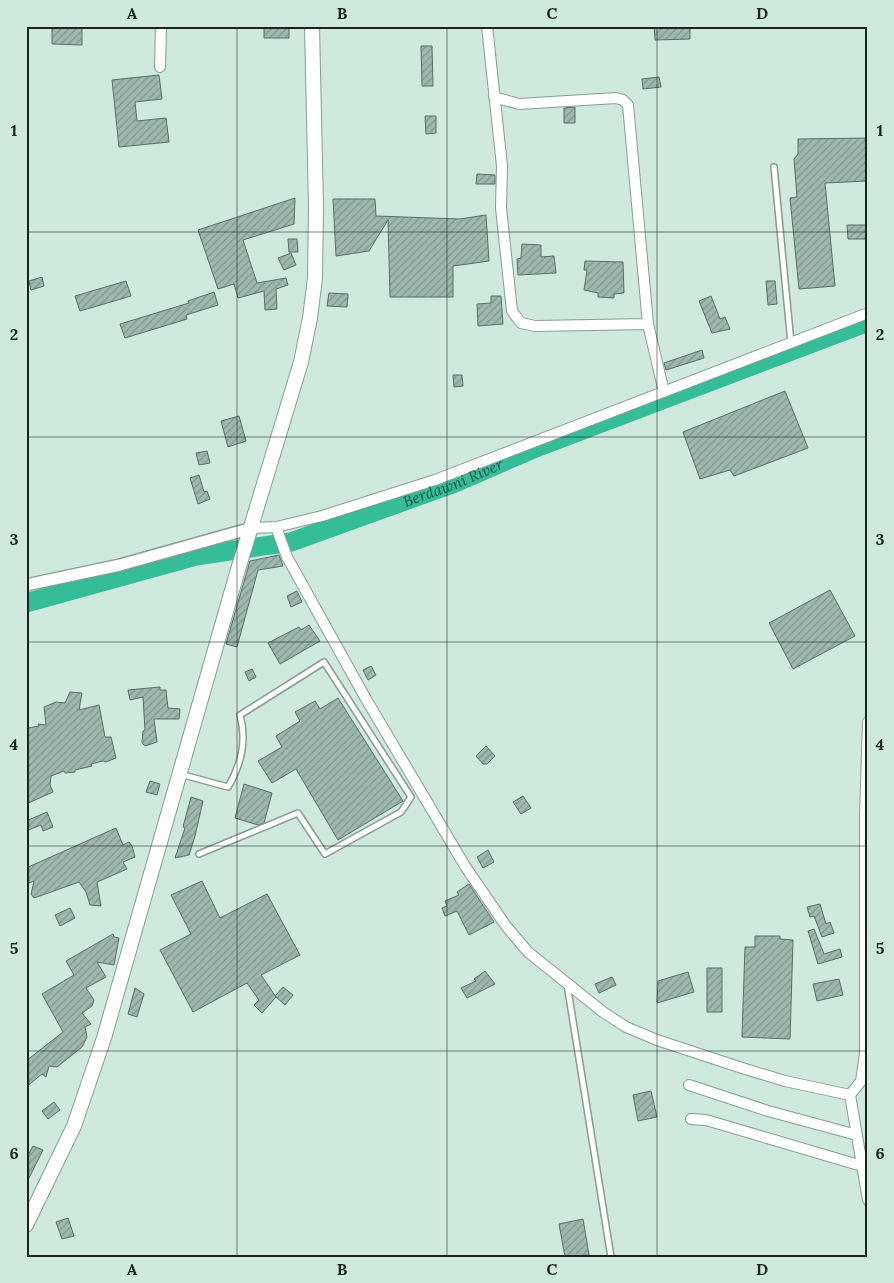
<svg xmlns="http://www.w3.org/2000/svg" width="894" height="1283" viewBox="0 0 894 1283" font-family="Lora,serif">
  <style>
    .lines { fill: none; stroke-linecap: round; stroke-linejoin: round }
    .river { stroke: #35bc99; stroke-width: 19 }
    .building { fill: url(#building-hatch); stroke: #566e65 }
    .service-casing { stroke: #859d94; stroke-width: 8 }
    .minor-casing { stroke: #859d94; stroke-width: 12 }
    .tertiary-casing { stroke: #859d94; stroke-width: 14 }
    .secondary-casing { stroke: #859d94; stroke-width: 16 }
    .service { stroke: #fff; stroke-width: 5 }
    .minor { stroke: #fff; stroke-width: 10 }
    .tertiary { stroke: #fff; stroke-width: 11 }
    .secondary { stroke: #fff; stroke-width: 14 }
    .grid { fill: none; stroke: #192320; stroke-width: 1; stroke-opacity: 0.55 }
    .labels { text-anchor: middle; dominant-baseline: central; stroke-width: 4; stroke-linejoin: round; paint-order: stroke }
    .water-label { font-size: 15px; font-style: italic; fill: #1f5445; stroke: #cfe9df }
    .neatline { fill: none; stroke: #192320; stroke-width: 2 }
    .grid-label { font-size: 16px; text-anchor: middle; font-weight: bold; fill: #192320 }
  </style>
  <defs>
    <pattern id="building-hatch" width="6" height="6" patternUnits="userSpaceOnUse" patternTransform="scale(1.25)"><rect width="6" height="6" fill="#9fb8af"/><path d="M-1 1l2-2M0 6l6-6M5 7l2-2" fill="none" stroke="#81958e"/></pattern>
  </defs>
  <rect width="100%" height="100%" fill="#cfe9df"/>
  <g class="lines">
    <path class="river" id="s1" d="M26 603 196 556 291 542 455 483 538 447 868 322"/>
  </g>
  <path class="building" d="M52 26H82V45L52 44Z
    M264 26H289V38H264Z
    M654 26H690V39L655 40Z
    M421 46H432L433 86H422Z
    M159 75 162 99 135 102 137 121 166 118 169 142 119 147 112 80Z
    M659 77 661 87 643 89 642 79Z
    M575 107V123H564V108Z
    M425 116H436V133L426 134Z
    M868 138V181L825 183 835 286 799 289 790 198 797 197 794 159 798 154V139Z
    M477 174 495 175V184H476Z
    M295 198 294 224 243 240 257 283 286 278 288 285 276 289 277 309 265 310 264 291 238 298 234 284 218 289 198 230Z
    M333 199H375L376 216 460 219 486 215 489 261 453 266V297H390L388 220 369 251 336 256Z
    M847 225H866V239H848Z
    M288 239H297L298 252H289Z
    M522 244 541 245V257L554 256 556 273 518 275 517 259 521 258Z
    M291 253 296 265 284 270 278 258Z
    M585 261 623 262 624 293 614 294V298L598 297V293L584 290 587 270H584Z
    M42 277 44 286 31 290 29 281Z
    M126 281 131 296 80 311 75 296Z
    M766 281H775L777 304 768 305Z
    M214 292 218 305 186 315 187 319 125 338 120 324 189 303 188 301Z
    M329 293 348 294 347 307 327 306Z
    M491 296H501L503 324 478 326 477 304 491 303Z
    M711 296 720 319 725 317 730 329 712 333 699 301Z
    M702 350 704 358 666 370 664 363Z
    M453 375H462L463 386 454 387Z
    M785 391 808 448 734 476 730 470 700 479 683 432Z
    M239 416 246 441 228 447 221 421Z
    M207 451 210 463 199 465 196 453Z
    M199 475 204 492 207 491 210 499 198 504 190 478Z
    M279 555 283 566 258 570 237 647 226 644 250 561Z
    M830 590 855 636 793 669 769 623Z
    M297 591 302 602 291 607 287 596Z
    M309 625 320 641 280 664 268 643 299 627 301 630Z
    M371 666 376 675 368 680 363 670Z
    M252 669 256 677 249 681 245 672Z
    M160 687V690H166L168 708 180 709 179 719H154L157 742 145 746 142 743 143 731 145 730 143 697 130 700 128 690Z
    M70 692 82 693 79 710 99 705 105 737H111L116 758 106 762 103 761 91 764 92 766 75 770V772L65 773 64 771 51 776 50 785 53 792 26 804V731L28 728 39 726 38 724 46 725 44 707 56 702 65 703Z
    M338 698 403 801 338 840 296 769 272 783 258 761 282 747 276 736 300 721 295 712 315 701 320 709Z
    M486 746 495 756 487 764H483L476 756Z
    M150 781 160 784 157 795 146 792Z
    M244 784 272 793 264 823 258 825 235 818Z
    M523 796 531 808 521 814 513 802Z
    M191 797 203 801 195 836 189 855 175 858 185 828 183 827Z
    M47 812 53 827 43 831 41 825 26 831V821Z
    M116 828 123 845 129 842 132 846 135 857 123 862 127 869 97 882 101 906 90 905 86 892 79 882 34 898 31 894 34 881 26 884V868Z
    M488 850 494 862 483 868 477 857Z
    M202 881 220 918 267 894 300 955 261 975 276 997 262 1013 254 1005 259 1000 247 983 193 1012 160 950 191 934 171 895Z
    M469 884 494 922 469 935 457 911 445 916 442 908 447 906 445 901 459 895 457 892Z
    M820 904 826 924 830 922 834 933 822 937 814 916 810 917 807 907Z
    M70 908 75 918 60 926 55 915Z
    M814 929 824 954 840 949 842 957 818 964 808 931Z
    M113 934 114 937 119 938 114 965 97 962 106 977 86 988 94 1000 92 1006 82 1013 91 1024 85 1027 87 1037 82 1047 57 1067 49 1066 46 1077 42 1074 26 1087V1061L63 1032 42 994 74 975 66 961Z
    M755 936H780V939L793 940 790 1039 742 1037 745 947H755Z
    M707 968H722V1012H707Z
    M485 971 495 984 467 998 461 988 476 981 474 979Z
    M688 972 694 992 657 1003 658 981Z
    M612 977 616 985 599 993 595 984Z
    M839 979 843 995 817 1001 813 984Z
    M283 987 293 995 285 1005 275 996Z
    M135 988 144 994 137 1017 128 1014Z
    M651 1091 657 1117 638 1121 633 1095Z
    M54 1102 60 1110 48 1119 42 1111Z
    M33 1146 43 1150 26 1184V1159Z
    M68 1218 74 1236 62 1239 56 1222Z
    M583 1219 589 1255 565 1257 559 1224Z"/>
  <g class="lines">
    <defs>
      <path id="service" d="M774 167 791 343
        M180 774 228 787C241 765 247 740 240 715L324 662 411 797 401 812 325 854 298 813 199 854
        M567 984 611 1257"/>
      <path id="minor" d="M487 26 502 166 501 208 512 311 521 323 535 326 648 324
        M160 67 161 26
        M494 97 519 104 616 98 623 100 628 105 648 324 664 392
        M276 527 287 557 366 699 465 866 506 926 528 952 603 1012 626 1027 657 1040 742 1068 785 1081 850 1095
        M252 528 276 527 322 516 435 480 868 313
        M689 1085 768 1111 857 1135
        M850 1095 861 1081 865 1054V817L868 722
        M850 1095 868 1200
        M691 1119 706 1120 862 1166"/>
      <path id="tertiary" d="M26 585 120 565 252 528"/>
      <path id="secondary" d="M26 1225 74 1126 104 1038 237 573 301 362 310 318 315 278 316 207 312 26"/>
    </defs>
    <use href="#service" class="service-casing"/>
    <use href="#minor" class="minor-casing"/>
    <use href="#tertiary" class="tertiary-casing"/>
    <use href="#secondary" class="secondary-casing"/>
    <use href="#service" class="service"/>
    <use href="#minor" class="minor"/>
    <use href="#tertiary" class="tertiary"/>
    <use href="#secondary" class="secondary"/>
  </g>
  <path class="grid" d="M237 26V1257M447 26V1257M657 26V1257M26 232H868M26 437H868M26 642H868M26 846H868M26 1051H868"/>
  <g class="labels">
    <g class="water-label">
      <text stroke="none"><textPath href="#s1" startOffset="445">Berdawni River</textPath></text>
    </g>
  </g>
  <rect width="894" height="1283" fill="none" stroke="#cfe9df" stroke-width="55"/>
  <rect x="28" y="28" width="838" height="1228" class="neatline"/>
  <g class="grid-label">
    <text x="132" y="19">A</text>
    <text x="342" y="19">B</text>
    <text x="552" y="19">C</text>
    <text x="762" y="19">D</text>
    <text x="14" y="136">1</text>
    <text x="880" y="136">1</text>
    <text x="14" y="340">2</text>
    <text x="880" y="340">2</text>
    <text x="14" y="545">3</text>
    <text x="880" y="545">3</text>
    <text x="14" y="750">4</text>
    <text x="880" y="750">4</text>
    <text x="14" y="954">5</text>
    <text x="880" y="954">5</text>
    <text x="14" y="1159">6</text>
    <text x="880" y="1159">6</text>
    <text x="132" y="1275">A</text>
    <text x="342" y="1275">B</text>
    <text x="552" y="1275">C</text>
    <text x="762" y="1275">D</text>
  </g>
</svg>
